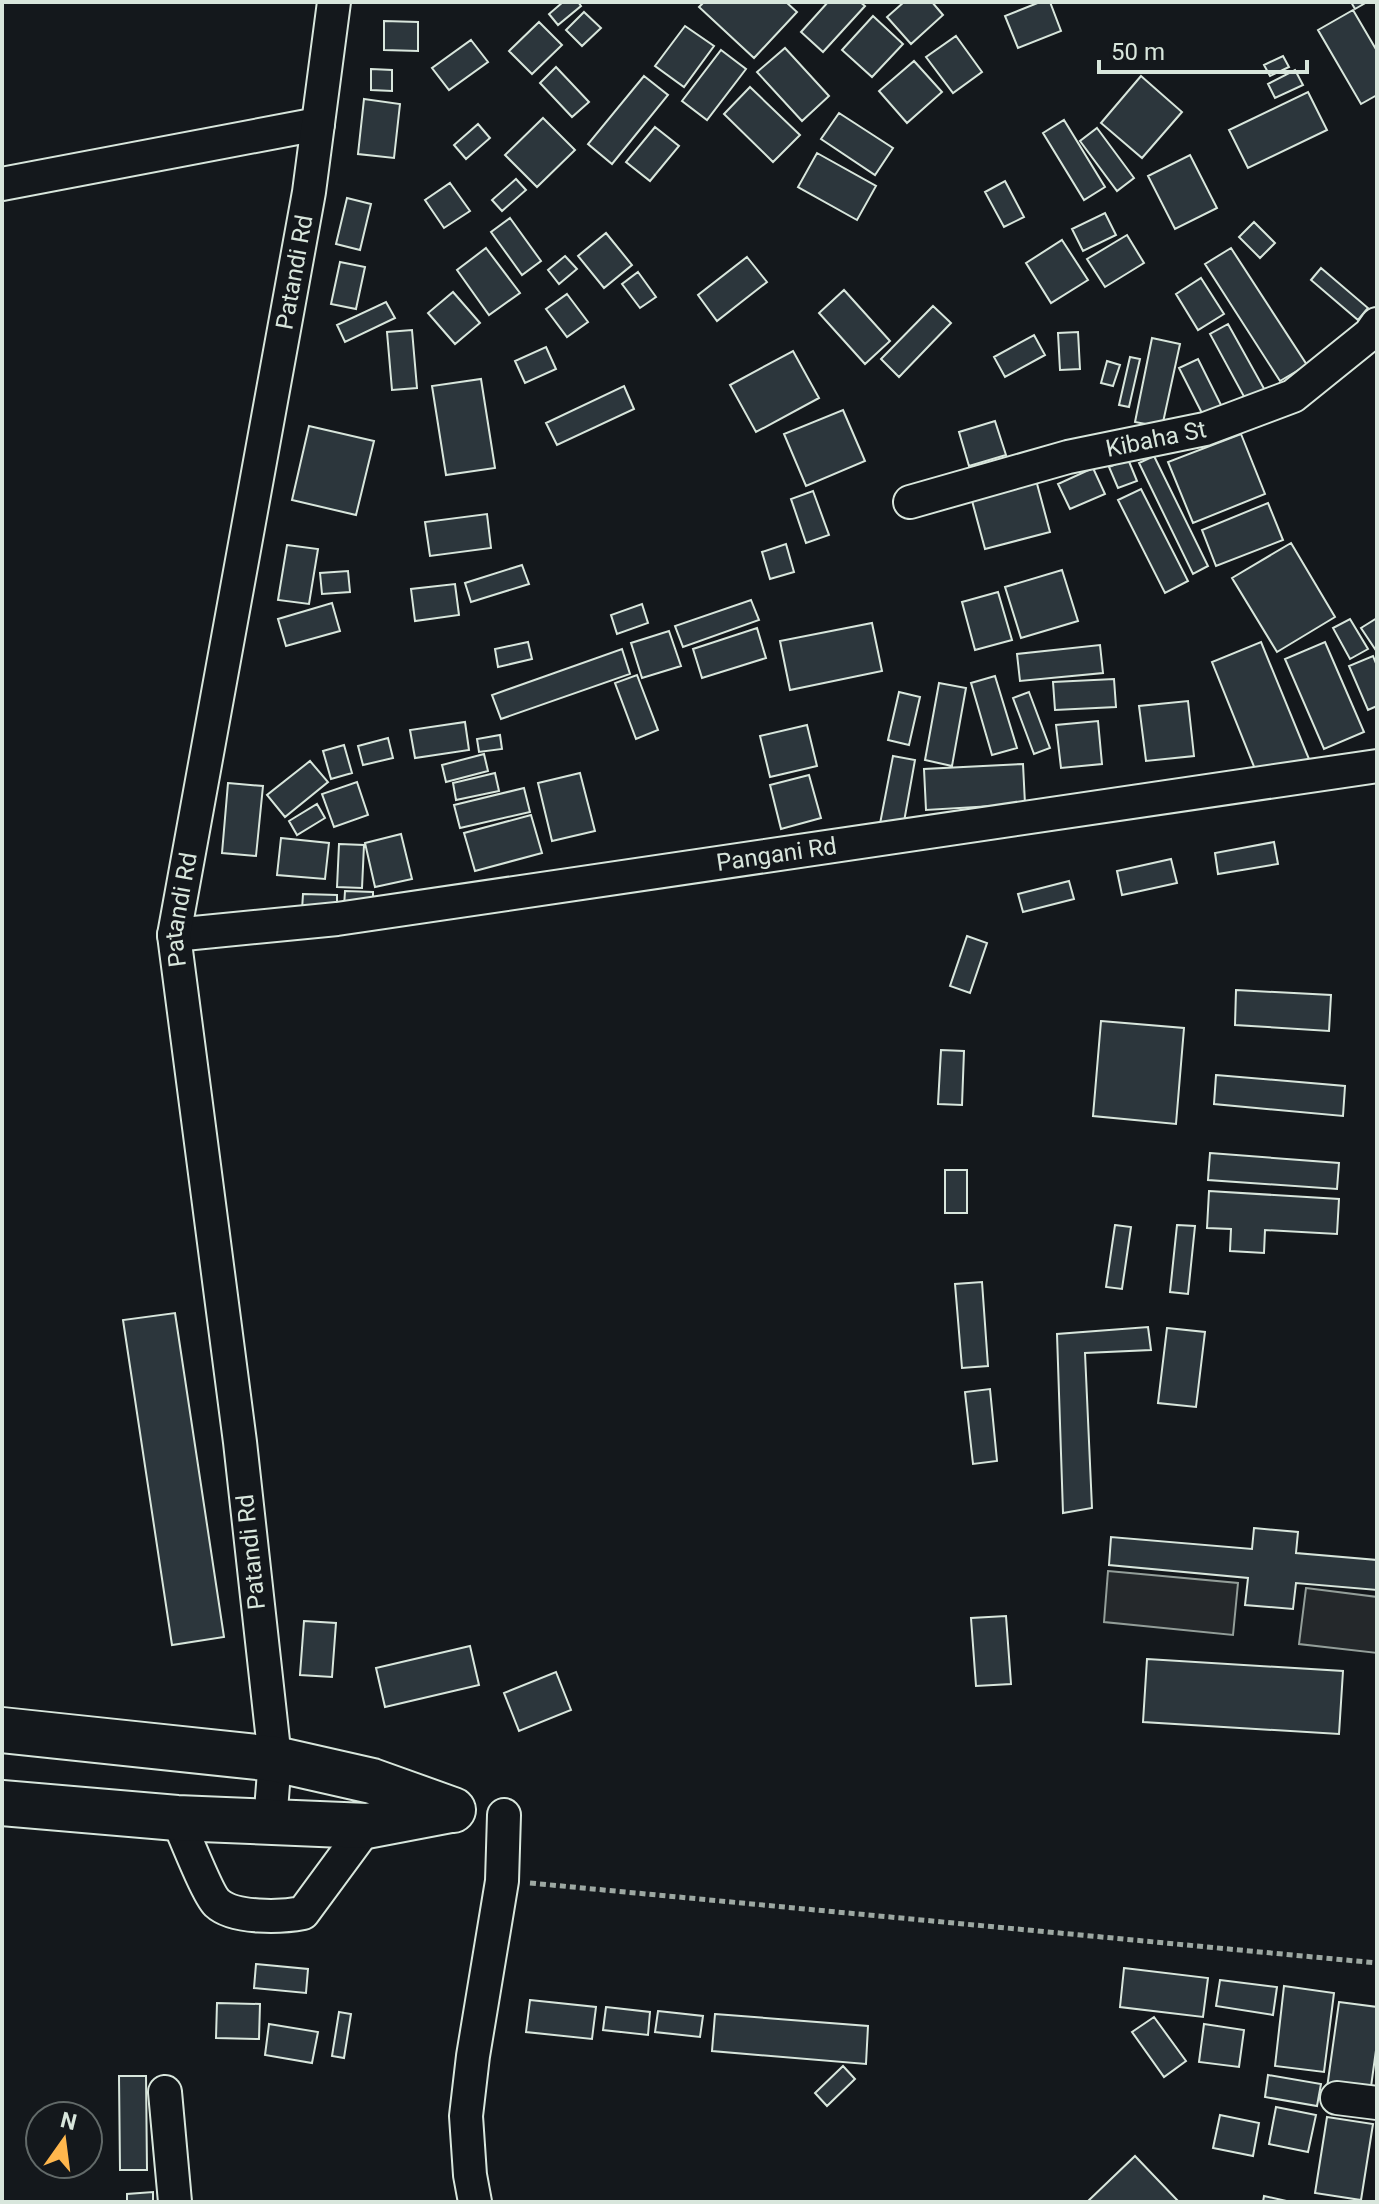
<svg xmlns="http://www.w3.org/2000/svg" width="1379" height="2204" viewBox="0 0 1379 2204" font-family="Roboto,sans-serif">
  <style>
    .parking { fill: #24282b; stroke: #939e99; stroke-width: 2 }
    .building { fill: #2c363c; stroke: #d8e6dc; stroke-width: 2 }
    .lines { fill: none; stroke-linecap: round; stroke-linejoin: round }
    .minor-casing { stroke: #d8e6dc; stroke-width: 36 }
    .highway-casing { stroke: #d8e6dc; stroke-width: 48 }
    .path { stroke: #9da8a2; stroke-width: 5; stroke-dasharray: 6 4; stroke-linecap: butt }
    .minor { stroke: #14181c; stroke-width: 32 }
    .highway { stroke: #14181c; stroke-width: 44 }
    .labels { text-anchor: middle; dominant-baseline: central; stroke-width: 6; stroke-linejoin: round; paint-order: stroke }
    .street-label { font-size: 24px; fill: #d8e6dc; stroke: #14181c }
  </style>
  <rect width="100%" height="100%" fill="#14181c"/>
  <path class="parking" d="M1108 1571 1238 1583 1233 1635 1104 1622Z
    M1306 1588 1377 1597V1653L1299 1644Z"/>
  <path class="building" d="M563 2H578L581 6 558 25 549 14Z
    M704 2H786L797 12 754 58 699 7Z
    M828 2H860L865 6 823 52 801 32Z
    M904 2H932L943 15 911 44 887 17Z
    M1040 2H1050L1061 31 1018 48 1005 16Z
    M1351 2H1367L1355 9Z
    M1353 10 1377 51V95L1361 104 1318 30Z
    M584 12 601 28 582 46 566 30Z
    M873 16 903 44 872 77 842 50Z
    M384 21 418 22V51L384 50Z
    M539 22 562 45 532 74 509 51Z
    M685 26 714 46 684 87 655 66Z
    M956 36 982 72 953 93 926 57Z
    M471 40 488 62 449 90 432 68Z
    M785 48 829 96 802 121 757 72Z
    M721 50 746 69 707 120 682 101Z
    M1283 56 1289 67 1270 76 1264 65Z
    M914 61 942 92 907 123 879 91Z
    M556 67 589 102 572 117 540 83Z
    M371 69 392 70V91L371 90Z
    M1295 70 1303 85 1275 98 1268 84Z
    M644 76 668 95 612 164 588 144Z
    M1141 76 1182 112 1142 158 1101 123Z
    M750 87 800 135 773 162 724 114Z
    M1308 92 1327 130 1248 168 1229 130Z
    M364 99 400 104 394 158 358 154Z
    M839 113 893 148 875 175 821 139Z
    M543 118 575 150 537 187 505 155Z
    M1064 120 1105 187 1084 200 1043 133Z
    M478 124 490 138 466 159 454 145Z
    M655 127 679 146 650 181 626 162Z
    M1097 128 1134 178 1117 191 1080 141Z
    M817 153 876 186 857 220 798 187Z
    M1190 155 1217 208 1175 229 1148 176Z
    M516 179 526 190 502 211 492 200Z
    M1005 181 1024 217 1004 227 985 192Z
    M450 183 470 211 444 228 425 200Z
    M347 198 371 204 360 250 336 244Z
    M1105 213 1116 235 1083 251 1072 229Z
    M510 218 541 261 522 275 491 232Z
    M1254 222 1275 243 1260 258 1239 237Z
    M606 233 632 265 604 288 578 256Z
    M1127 235 1144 263 1105 287 1087 259Z
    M1062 240 1088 280 1051 303 1026 263Z
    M486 248 520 293 489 315 457 270Z
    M1231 248 1307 365 1280 381 1205 264Z
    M565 256 577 269 559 284 548 270Z
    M747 257 767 282 717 321 698 295Z
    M340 262 365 267 356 309 331 304Z
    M1321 268 1368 308 1358 320 1311 280Z
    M638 272 656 297 640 308 622 284Z
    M1201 278 1224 314 1198 330 1176 294Z
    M844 290 890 341 865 364 819 313Z
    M453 292 480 323 455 344 428 313Z
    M567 294 588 322 567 337 546 309Z
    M386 302 395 318 345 342 337 325Z
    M933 306 951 323 899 377 881 359Z
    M1228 324 1267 394 1248 404 1210 334Z
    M412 330 417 388 392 390 387 332Z
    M1078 332 1080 369 1060 370 1058 333Z
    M1034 335 1045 355 1005 377 994 357Z
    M1152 338 1180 344 1162 427 1135 422Z
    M546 347 556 369 525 383 515 361Z
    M793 351 819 398 756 432 730 385Z
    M1130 357 1140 359 1129 407 1119 405Z
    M1198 359 1225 413 1207 423 1179 368Z
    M1107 361 1120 365 1113 386 1101 383Z
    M481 379 495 468 446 475 432 386Z
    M624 386 634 409 557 445 546 423Z
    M843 410 865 461 806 486 784 434Z
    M995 421 1006 455 969 466 959 432Z
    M309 426 374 441 356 515 292 500Z
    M1241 434 1265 494 1193 523 1168 462Z
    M1154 456 1208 566 1193 574 1139 463Z
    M1128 459 1137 481 1118 488 1109 467Z
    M1093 468 1105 494 1070 509 1058 484Z
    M1036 480 1050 532 985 549 971 497Z
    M1141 489 1188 581 1165 593 1118 500Z
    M813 491 829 535 806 543 791 499Z
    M1268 503 1283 540 1216 566 1202 530Z
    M487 514 491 548 430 556 425 522Z
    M1291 543 1335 617 1277 652 1232 578Z
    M786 544 794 572 770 579 762 552Z
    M287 545 318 549 309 604 278 600Z
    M522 565 529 584 471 602 465 583Z
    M1062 570 1078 621 1021 638 1005 587Z
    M348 571 350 592 322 594 320 573Z
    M455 584 459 615 415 621 411 589Z
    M998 592 1012 640 975 650 962 602Z
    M751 600 759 620 683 647 675 626Z
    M332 603 340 631 286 646 278 619Z
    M642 604 648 623 617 634 611 615Z
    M1377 618V652L1361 628Z
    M1350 619 1368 649 1350 659 1333 628Z
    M872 623 882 671 790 690 780 641Z
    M757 628 766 658 702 678 693 649Z
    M669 631 681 666 642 678 631 643Z
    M528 642 532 659 498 667 495 649Z
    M1261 642 1309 759 1259 779 1212 662Z
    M1325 642 1364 732 1324 749 1285 659Z
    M1100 645 1103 673 1020 681 1017 654Z
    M622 649 630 674 501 719 492 695Z
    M1373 656 1377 666V706L1368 710 1349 666Z
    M637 675 658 730 636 739 615 683Z
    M995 676 1017 748 992 755 971 683Z
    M1114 679 1116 707 1055 710 1053 682Z
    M939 683 966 688 952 766 925 760Z
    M899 692 920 697 909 745 888 740Z
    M1029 692 1050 748 1034 754 1013 698Z
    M1188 701 1194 756 1146 761 1139 706Z
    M1098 721 1102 764 1061 768 1056 725Z
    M465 722 469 750 415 758 410 730Z
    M807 725 817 766 770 777 760 736Z
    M500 735 502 749 479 752 477 739Z
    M388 738 393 758 363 765 358 746Z
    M344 745 352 773 331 779 323 751Z
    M484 754 488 771 446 782 442 765Z
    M893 756 915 760 902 833 879 829Z
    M310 761 328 782 285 817 267 795Z
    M1023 764 1025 804 926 810 924 769Z
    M495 773 499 791 456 800 453 783Z
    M580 773 595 831 552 841 538 783Z
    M809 775 821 818 781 829 770 785Z
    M357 782 368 815 334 827 322 794Z
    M228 783 263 786 256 856 222 853Z
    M524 788 530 812 460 828 454 805Z
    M317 804 325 818 297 835 289 821Z
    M531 815 542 853 475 871 464 833Z
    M401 834 412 879 375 887 365 843Z
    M281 838 329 843 325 879 277 875Z
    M1274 842 1278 864 1218 874 1215 853Z
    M339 844 364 845 362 888 337 887Z
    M1171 859 1177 883 1122 895 1117 871Z
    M1069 881 1074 899 1023 912 1018 894Z
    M345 891 373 892V908L344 907Z
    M303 894 337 895V911L302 910Z
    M967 936 987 943 970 993 950 986Z
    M1236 990 1331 995 1329 1031 1235 1025Z
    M1101 1021 1184 1028 1176 1124 1093 1116Z
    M941 1050 964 1051 962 1105 938 1104Z
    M1216 1075 1345 1086 1343 1116 1214 1104Z
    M1210 1153 1339 1163 1337 1189 1208 1180Z
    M945 1170H967V1213H945Z
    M1209 1191 1339 1199 1337 1234 1265 1230 1264 1253 1230 1251 1231 1229 1207 1228Z
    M1115 1225 1131 1227 1122 1289 1106 1287Z
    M1177 1225 1195 1226 1188 1294 1170 1292Z
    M982 1282 988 1366 962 1368 955 1284Z
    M175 1313 224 1637 172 1645 123 1320Z
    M1148 1327 1151 1350 1085 1353 1092 1508 1063 1513 1057 1334Z
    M1167 1328 1205 1332 1196 1407 1158 1403Z
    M990 1389 997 1461 973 1464 965 1392Z
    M1254 1528 1298 1532 1296 1553 1377 1560V1590L1296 1583 1293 1609 1245 1605 1248 1578 1109 1565 1111 1537 1252 1549Z
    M1006 1616 1011 1684 976 1686 971 1618Z
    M304 1621 336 1623 332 1677 300 1675Z
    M470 1646 479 1685 385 1707 376 1668Z
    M1147 1659 1343 1671 1339 1734 1143 1722Z
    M556 1672 571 1710 519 1731 504 1693Z
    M256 1964 308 1969 306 1993 254 1988Z
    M1124 1968 1208 1978 1203 2017 1120 2007Z
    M1220 1980 1277 1987 1273 2015 1216 2006Z
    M1284 1986 1334 1993 1324 2072 1275 2066Z
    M530 2000 596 2007 592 2039 526 2032Z
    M1339 2002 1377 2007V2043L1370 2094 1327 2088Z
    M217 2003 260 2004 259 2039 216 2038Z
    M606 2007 650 2012 648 2035 603 2030Z
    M658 2011 703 2016 700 2037 655 2032Z
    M339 2012 351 2014 344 2058 332 2056Z
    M715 2014 868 2026 866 2064 712 2051Z
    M1154 2017 1186 2061 1164 2077 1132 2032Z
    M269 2024 318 2032 312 2063 265 2055Z
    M1204 2024 1244 2030 1239 2067 1199 2062Z
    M843 2066 855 2079 827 2106 815 2093Z
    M1268 2075 1321 2084 1317 2106 1265 2097Z
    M119 2076H146L147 2170H120Z
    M1276 2107 1316 2115 1308 2152 1269 2144Z
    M1220 2115 1259 2123 1253 2156 1213 2148Z
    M1327 2117 1373 2124 1361 2200 1315 2193Z
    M1135 2156 1179 2202H1087Z
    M153 2192V2202H127V2194Z
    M1264 2196 1291 2202H1263Z"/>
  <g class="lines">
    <defs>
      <g id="minor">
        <path d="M2 184 318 124"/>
        <path id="s1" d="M910 502 1068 457 1205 429 1293 396 1370 334 1377 324"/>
        <path id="s2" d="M174 935 337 919 1377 766"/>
        <path d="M177 1818C184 1834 208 1895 217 1903 234 1919 282 1917 303 1913L367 1826"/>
        <path id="s3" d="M270 1823 275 1759 240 1442 174 935 309 192 334 2"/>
        <path d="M165 2092 175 2202"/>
        <path d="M1337 2098 1377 2103"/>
        <path d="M475 2202 470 2175 466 2116 473 2056 502 1881 504 1815"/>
      </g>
      <path id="highway" d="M2 1730 275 1759 372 1781 453 1810
        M2 1803 177 1818 367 1826 451 1810"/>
    </defs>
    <use href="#minor" class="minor-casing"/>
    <use href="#highway" class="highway-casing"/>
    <path class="path" d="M530 1883 1377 1963"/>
    <use href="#minor" class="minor"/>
    <use href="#highway" class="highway"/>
  </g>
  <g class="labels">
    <g class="street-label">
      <text stroke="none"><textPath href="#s3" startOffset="1568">Patandi Rd</textPath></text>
      <text stroke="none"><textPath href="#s1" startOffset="254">Kibaha St</textPath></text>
      <text stroke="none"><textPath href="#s2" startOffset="608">Pangani Rd</textPath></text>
      <text stroke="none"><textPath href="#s3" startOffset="920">Patandi Rd</textPath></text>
      <text transform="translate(251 1552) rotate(-96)">Patandi Rd</text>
    </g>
  </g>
  <rect width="1379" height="2204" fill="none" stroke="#d8e6dc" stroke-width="8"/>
  <g transform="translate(64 2140) rotate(14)"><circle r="38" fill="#14181c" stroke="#626a69" stroke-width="2"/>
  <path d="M0-6L14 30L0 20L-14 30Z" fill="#ffb74d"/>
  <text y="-12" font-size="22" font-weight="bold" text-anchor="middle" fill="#d8e6dc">N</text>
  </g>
  <path d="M1099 60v12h208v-12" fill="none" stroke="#d8e6dc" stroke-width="4"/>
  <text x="1111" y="60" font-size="24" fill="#d8e6dc" stroke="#14181c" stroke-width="6" paint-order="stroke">50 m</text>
</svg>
